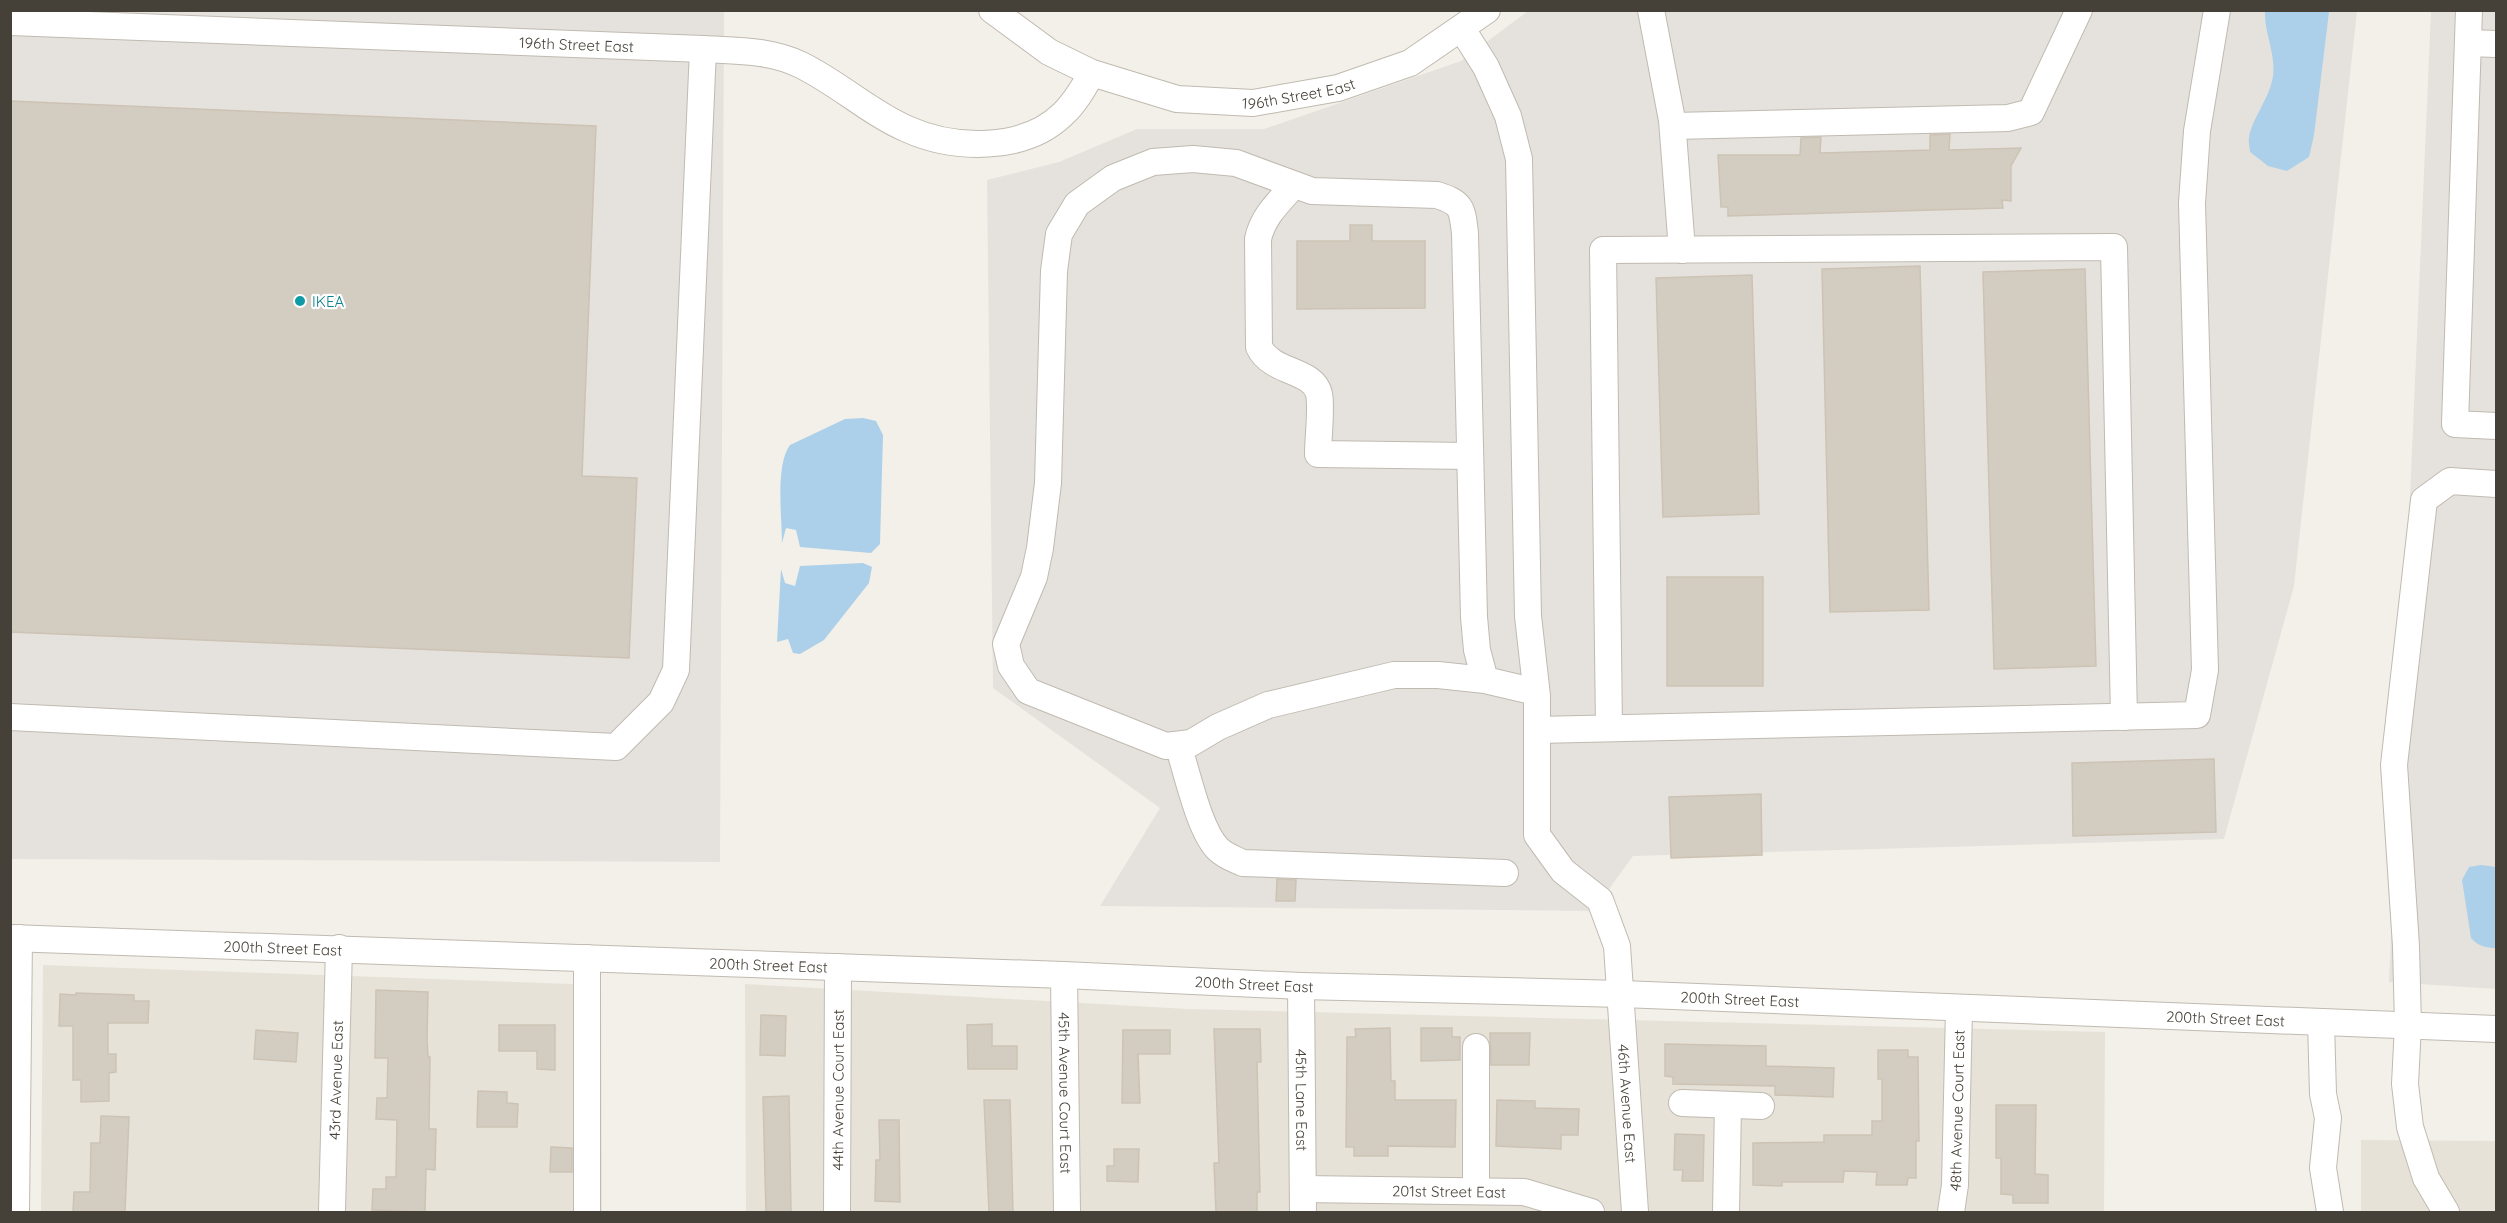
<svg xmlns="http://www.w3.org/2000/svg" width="2507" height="1223" viewBox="0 0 2507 1223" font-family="Quicksand,sans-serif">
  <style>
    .residential { fill: #e6e2d8 }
    .industrial { fill: #e5e2de }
    .water { fill: #acd0e9 }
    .building { fill: #d3ccc0; stroke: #cdc3b4; stroke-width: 1.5 }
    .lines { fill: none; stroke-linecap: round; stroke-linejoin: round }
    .minor-casing { stroke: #c0bab0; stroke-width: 28 }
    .minor { stroke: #fff; stroke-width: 26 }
    .culture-dot { fill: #0f9aa8; stroke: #fff; stroke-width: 2 }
    .labels { text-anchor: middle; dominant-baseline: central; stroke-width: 4.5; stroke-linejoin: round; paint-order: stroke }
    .street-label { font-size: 15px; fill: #464138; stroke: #fff }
    .culture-label { font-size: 15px; fill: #0d838f; stroke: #fff; text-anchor: start }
  </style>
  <rect width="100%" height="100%" fill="#f3f0e9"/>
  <path class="residential" d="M43 965 601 985 602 1212H41Z
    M745 984 1188 1009 2105 1032 2104 1212H746Z
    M2361 1140 2496 1141V1212H2361Z"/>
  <path class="industrial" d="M11 11H724L720 862 11 859Z
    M1528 11H2357L2294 586 2224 839 1633 856 1593 911 1100 906 1160 808 993 688 987 180 1059 162 1137 129H1264L1461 61Z
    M2431 11H2496V989L2389 982Z"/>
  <path class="water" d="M2265 11 2329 10V12L2314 135 2309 157 2287 171 2268 166 2250 152C2250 148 2248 142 2249 138 2251 120 2270 98 2273 76 2276 53 2264 33 2265 11Z
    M863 418 876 421 883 435 880 544 871 553 800 547 796 530 786 528 782 543C782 518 775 465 790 445L845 419Z
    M863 563 872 567 869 583 824 640 800 654 793 653 788 639 777 642 781 569 785 583 795 586 800 566Z
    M2481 865 2496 867V948C2486 948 2478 946 2471 938L2462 880 2469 867Z"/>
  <path class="building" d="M10 101 596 126 582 476 637 478 629 658 10 632Z
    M1950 134 1949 150 2021 148 2011 166V201L2002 200 2003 208 1728 216V207H1721L1718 155H1800L1801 138 1821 137 1820 153 1930 150V135Z
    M1350 225H1372V241H1425V308L1297 309V241H1350Z
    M1920 266 1929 610 1830 612 1822 269Z
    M2085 269 2096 666 1994 669 1983 272Z
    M1752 275 1759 514 1663 517 1656 278Z
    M1667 577H1763V686H1667Z
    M2214 759 2216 832 2073 836 2072 763Z
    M1761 794 1762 855 1671 858 1669 797Z
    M1277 879 1296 880 1295 901H1276Z
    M376 990 428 992 427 1039 428 1057H430L429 1129H436L435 1170 426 1169 425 1212 372 1210 373 1189H386V1177H396L397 1120 376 1119 377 1098H387L388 1058H375Z
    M76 993 134 995V1001H149L148 1023H108V1054H116V1072L109 1073V1101L81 1102V1080H73V1026H59L60 994 76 995Z
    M761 1015 786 1016 785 1056 760 1055Z
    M992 1024V1046H1017V1069H968L967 1025Z
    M499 1025H555V1070L537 1069V1051H499Z
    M1390 1028 1391 1081H1395V1100H1456L1455 1147 1388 1146V1156H1354V1147H1346L1347 1037H1356L1355 1029Z
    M1421 1028H1452V1037H1460V1060L1421 1061Z
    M1214 1029H1260L1261 1062H1257L1260 1192H1257V1212H1216L1214 1163H1219Z
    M256 1030 298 1033 296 1062 254 1059Z
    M1123 1030H1170V1054H1138L1140 1103H1122Z
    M1490 1033H1530L1529 1065H1491Z
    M1665 1044 1766 1046V1066L1834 1068 1833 1097 1775 1095V1086L1673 1084V1077L1665 1076Z
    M1878 1050H1908V1057H1918L1919 1141H1916V1178H1908L1907 1185H1876L1877 1172 1844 1171 1843 1182H1782V1186L1753 1185V1143L1824 1142V1135H1872V1121H1882V1079H1878Z
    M478 1091 507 1092V1103L518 1104 517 1127H477Z
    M789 1096 791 1212H766L763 1097Z
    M984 1100H1010L1013 1212H989Z
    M1497 1100 1535 1101V1108L1579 1109 1578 1135H1561V1149L1496 1146Z
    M1996 1105H2036L2035 1174 2048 1175V1203H2013V1195L2001 1194V1158H1996Z
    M101 1116 129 1117 125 1212H73L74 1192H90L91 1143H100Z
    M879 1120H899L900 1202 875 1201 876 1160H880Z
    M1675 1134 1704 1135 1703 1181H1682L1683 1170H1674Z
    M551 1147 572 1148V1172H550Z
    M1114 1149H1139L1138 1182 1107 1181V1166H1114Z"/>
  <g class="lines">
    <defs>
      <g id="minor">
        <path id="s1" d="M992 10 1049 52 1092 73 1177 99 1253 103 1338 88 1410 63 1487 10"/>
        <path d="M1651 10 1672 120 1682 250"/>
        <path d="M2469 10 2455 424 2496 426"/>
        <path id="s2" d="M10 22 703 49C737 51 771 50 801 65 838 83 870 113 907 129 954 150 1024 152 1063 114 1075 103 1084 87 1092 73"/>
        <path id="s3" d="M1462 29 1486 67 1508 116 1519 159 1528 616 1537 696V835L1563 871 1600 900 1617 946 1635 1212"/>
        <path d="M2468 43 2496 44"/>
        <path d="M1673 126 2008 118 2031 112 2079 10"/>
        <path d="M1294 185C1279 202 1263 216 1258 239L1259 347C1272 374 1314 369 1319 394 1322 408 1318 438 1318 454L1470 456"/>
        <path d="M1485 680 1477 650 1474 617 1465 233C1462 208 1462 203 1437 195L1312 191 1236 163 1193 159 1153 162 1113 178 1077 204 1059 234 1054 271 1048 483 1040 548 1034 577 1006 644 1011 666 1028 691 1166 746 1191 743 1218 727 1268 705 1394 675H1438L1485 680 1536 692"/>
        <path d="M10 717 616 747 661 702 676 670 703 49"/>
        <path d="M1609 728 1603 250 2114 247 2124 717"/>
        <path d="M1537 730 2197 715 2205 670 2192 203 2197 131 2217 10"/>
        <path d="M1178 745C1187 772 1199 830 1218 849 1225 856 1234 859 1243 863L1505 873"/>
        <path id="s4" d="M10 938 1064 975 1301 986 1622 994 2496 1029"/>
        <path d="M587 958V1212"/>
        <path id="s5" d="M1064 975 1067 1212"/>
        <path id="s6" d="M1301 986 1303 1212"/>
        <path d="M2321 1022 2323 1094 2328 1118 2323 1168 2330 1212"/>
        <path d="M1476 1047V1191"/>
        <path d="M1682 1103 1761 1106"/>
        <path id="s7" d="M1303 1189 1524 1192 1591 1212"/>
        <path id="s8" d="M332 1210 339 948"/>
        <path d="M16 1212 19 938"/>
        <path id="s9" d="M837 1212 838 967"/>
        <path d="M1726 1212 1728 1105"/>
        <path id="s10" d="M1951 1212 1955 1185 1959 1009"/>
        <path d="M2446 1212 2426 1178 2410 1127 2405 1084 2408 1025 2406 946 2394 765 2424 500 2450 481 2496 484"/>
      </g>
    </defs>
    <use href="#minor" class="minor-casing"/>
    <use href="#minor" class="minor"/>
  </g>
  <circle class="culture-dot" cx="300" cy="301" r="6"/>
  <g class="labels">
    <g class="street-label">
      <text stroke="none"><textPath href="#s2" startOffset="567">196th Street East</textPath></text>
      <text stroke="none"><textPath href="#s1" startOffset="330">196th Street East</textPath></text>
      <text stroke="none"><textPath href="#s4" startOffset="273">200th Street East</textPath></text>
      <text stroke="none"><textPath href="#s4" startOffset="759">200th Street East</textPath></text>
      <text stroke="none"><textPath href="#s4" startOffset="1245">200th Street East</textPath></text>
      <text stroke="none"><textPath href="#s4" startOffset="1731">200th Street East</textPath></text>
      <text stroke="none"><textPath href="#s4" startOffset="2217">200th Street East</textPath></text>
      <text stroke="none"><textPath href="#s8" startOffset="130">43rd Avenue East</textPath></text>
      <text stroke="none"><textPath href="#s9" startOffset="122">44th Avenue Court East</textPath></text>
      <text stroke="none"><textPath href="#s5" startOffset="118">45th Avenue Court East</textPath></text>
      <text stroke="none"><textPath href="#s6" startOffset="114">45th Lane East</textPath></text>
      <text stroke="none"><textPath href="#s3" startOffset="1118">46th Avenue East</textPath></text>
      <text stroke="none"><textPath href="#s10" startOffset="102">48th Avenue Court East</textPath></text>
      <text stroke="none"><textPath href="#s7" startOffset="146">201st Street East</textPath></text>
    </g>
    <g class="culture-label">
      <text x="312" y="301">IKEA</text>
    </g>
  </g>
  <rect width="2507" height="1223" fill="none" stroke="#464138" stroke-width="24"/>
</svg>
